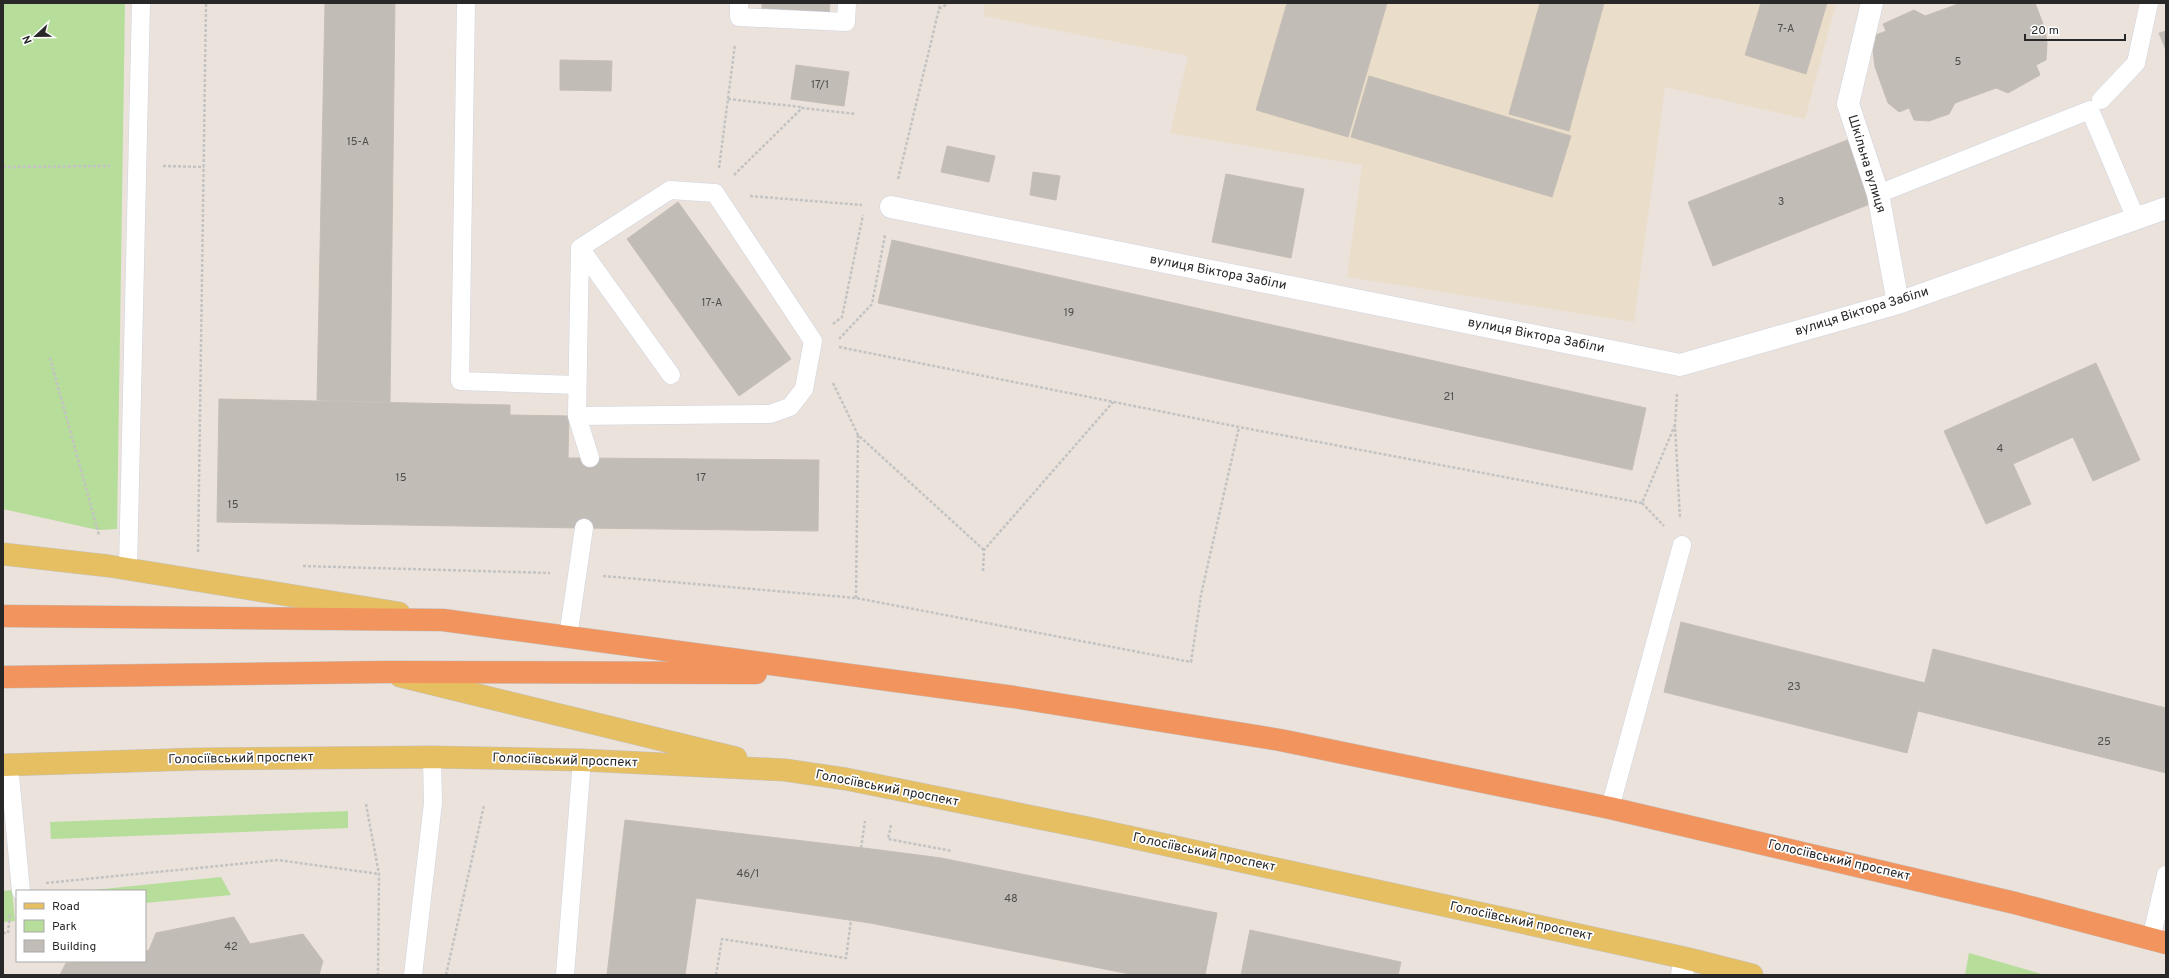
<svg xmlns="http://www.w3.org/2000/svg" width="2169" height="978" viewBox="0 0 2169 978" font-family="Overpass,sans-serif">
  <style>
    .education { fill: #eadecb }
    .green { fill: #b6dd9a }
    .building { fill: #c2bcb7; stroke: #c5beb5 }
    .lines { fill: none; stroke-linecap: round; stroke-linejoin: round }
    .lane-casing { stroke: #d0d4e0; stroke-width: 19 }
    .street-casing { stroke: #d0d4e0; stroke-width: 23 }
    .primary-casing { stroke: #c3c3c3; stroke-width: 23 }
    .highway-casing { stroke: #c3c3c3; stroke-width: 23 }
    .path { stroke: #c3c3c3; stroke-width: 2.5; stroke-dasharray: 3 2; stroke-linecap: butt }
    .lane { stroke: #fff; stroke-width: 18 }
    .street { stroke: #fff; stroke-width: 22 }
    .primary { stroke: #e6bf63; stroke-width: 22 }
    .highway { stroke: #f2945d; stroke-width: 22 }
    .labels { text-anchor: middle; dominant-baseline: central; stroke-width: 3.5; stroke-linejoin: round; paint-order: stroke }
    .number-label { font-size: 11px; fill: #4e4d4c }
    .street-label { font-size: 13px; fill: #282828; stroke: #fff }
  </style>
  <rect width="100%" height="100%" fill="#eae2db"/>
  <path class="education" d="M985 3H1836L1805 119 1665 87 1634 322 1347 277 1362 165 1170 133 1188 56 984 16Z"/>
  <path class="green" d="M3 3H125L117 529 98 530 3 509Z
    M348 811V828L51 839 50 822Z
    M221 877 231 895 145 903V891H84Z
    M12 890 15 921 3 922V891Z
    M1969 953 2045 975H1965Z"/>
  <path class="building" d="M325 3H395L390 402 317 400Z
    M762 3H830L829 14 762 9Z
    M1287 3H1387L1348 137 1256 110Z
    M1540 3H1604L1569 131 1509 114Z
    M1761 3H1827L1806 74 1745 55Z
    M1961 3H2035L2045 29 2047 43 2046 60 2036 65 2040 75 2008 93 1996 88 1955 103 1949 114 1929 121 1914 120 1909 108 1899 112 1888 103 1875 67 1873 50 1876 35 1886 31 1883 24 1914 10 1925 16Z
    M2166 31V50L2159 33Z
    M560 60 612 61 611 91 560 90Z
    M796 65 849 72 844 106 791 99Z
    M1369 76 1571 136 1552 197 1351 137Z
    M1850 139 1875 202 1713 266 1688 202Z
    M947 146 995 156 989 182 941 172Z
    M1033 172 1060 176 1056 200 1030 195Z
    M1226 174 1304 189 1291 258 1212 242Z
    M678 202 791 359 739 396 627 239Z
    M892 240 1259 322 1245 385 878 303Z
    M1259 322 1646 408 1632 470 1245 385Z
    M2096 363 2140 460 2093 481 2073 437 2013 464 2031 504 1986 524 1944 431Z
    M219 399 510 405V415L569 416 568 458H584L582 528 217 522Z
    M584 458 819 460 818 531 582 528Z
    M1681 622 1925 683 1907 753 1664 692Z
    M1933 649 2166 708V773L1918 711Z
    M625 820 880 850 870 923 696 898 685 975H607Z
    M880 850 941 858 1217 913 1205 975H1135L870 923Z
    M234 917 250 944 303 934 323 961 319 975H60L66 963 145 961V951L149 950 156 933Z
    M1250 930 1401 962 1398 975H1241Z"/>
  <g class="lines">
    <defs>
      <path id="lane" d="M466 3 460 381 577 385
        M739 3V17L846 22 847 3
        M2101 100 2136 63 2149 3
        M1878 194 2090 110 2136 219
        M580 248 671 375
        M577 416 770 414 790 407 804 389 813 341 715 193 670 190 580 248 577 416 590 458
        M128 569 141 3
        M568 637 584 528
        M9 765 21 891
        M1610 808 1682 545
        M2151 939 2166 875
        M413 975 433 803 432 757
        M565 975 582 760"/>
      <path id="street" d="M1872 3 1848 104 1878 194 1898 303
        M891 207 1680 365 1898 303 2166 208
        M1682 975 1685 958"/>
      <path id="primary" d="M3 554 109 566 399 613
        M400 676 736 758
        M3 765 199 759 432 757 582 760 785 770 846 779 1093 829 1685 958 1752 975"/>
      <path id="highway" d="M3 616 443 620 1014 697 1280 740 1610 808 2015 903 2166 943
        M3 677 385 672 756 673"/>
    </defs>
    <use href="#lane" class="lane-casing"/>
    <use href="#street" class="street-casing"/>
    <use href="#primary" class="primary-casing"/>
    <use href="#highway" class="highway-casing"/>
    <path class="path" d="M939 9 940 3
      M728 99 801 107
      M163 166 204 167
      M3 167 110 166
      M719 168 735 44
      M734 175 802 108 856 114
      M898 179 939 9 949 3
      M750 196 862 205
      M833 324 842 317 863 215
      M839 339 872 304 885 235
      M839 347 1239 427 1642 503 1675 425
      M50 358 99 535
      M833 383 858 435 984 550
      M1677 394 1675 425 1680 519
      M1642 503 1664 526
      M198 552 206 3
      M303 566 550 573
      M983 571 984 550 1113 402
      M603 576 856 598 1191 662 1201 595 1239 427
      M856 598 858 435
      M366 804 379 874 378 975
      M891 825 888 839 952 851
      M861 848 865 821
      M46 883 278 860 379 874
      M3 933H8L10 914
      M446 975 484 805
      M716 975 722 939 846 958 851 920"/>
    <use href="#lane" class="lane"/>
    <use href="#street" class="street"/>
    <use href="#primary" class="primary"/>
    <use href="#highway" class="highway"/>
  </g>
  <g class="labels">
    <g class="number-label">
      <text x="1786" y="29">7-А</text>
      <text x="1958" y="62">5</text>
      <text x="820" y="85">17/1</text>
      <text x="358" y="142">15-А</text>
      <text x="1781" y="202">3</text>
      <text x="712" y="303">17-А</text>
      <text x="1069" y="313">19</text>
      <text x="1449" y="397">21</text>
      <text x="2000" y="449">4</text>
      <text x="401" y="478">15</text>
      <text x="701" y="478">17</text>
      <text x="233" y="505">15</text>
      <text x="1794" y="687">23</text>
      <text x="2104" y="742">25</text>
      <text x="748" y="874">46/1</text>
      <text x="1011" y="899">48</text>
      <text x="231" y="947">42</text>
    </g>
    <g class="street-label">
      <text transform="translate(1866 164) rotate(73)">Шкільна вулиця</text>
      <text transform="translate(1218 273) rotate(11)">вулиця Віктора Забіли</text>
      <text transform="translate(1862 312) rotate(-17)">вулиця Віктора Забіли</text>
      <text transform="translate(1536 336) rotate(11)">вулиця Віктора Забіли</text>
      <text transform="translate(241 759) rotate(-1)">Голосіївський проспект</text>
      <text transform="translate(565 761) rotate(2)">Голосіївський проспект</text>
      <text transform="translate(887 789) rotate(11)">Голосіївський проспект</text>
      <text transform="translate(1204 853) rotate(12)">Голосіївський проспект</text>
      <text transform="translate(1839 861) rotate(13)">Голосіївський проспект</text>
      <text transform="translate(1521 922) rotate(12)">Голосіївський проспект</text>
    </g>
  </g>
  <rect width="2169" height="978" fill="none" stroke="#282828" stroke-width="8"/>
  <rect x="16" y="890" width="130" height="72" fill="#ffffff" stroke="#a9a9a9"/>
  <rect x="24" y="903" width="20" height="6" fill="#e6bf63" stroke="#a9a9a9"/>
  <text x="52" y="910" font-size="12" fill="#282828">Road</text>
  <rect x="24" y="920" width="20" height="12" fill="#b6dd9a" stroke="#a9a9a9"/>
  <text x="52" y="930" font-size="12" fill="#282828">Park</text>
  <rect x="24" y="940" width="20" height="12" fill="#c2bcb7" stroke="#a9a9a9"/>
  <text x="52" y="950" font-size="12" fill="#282828">Building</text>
  <g transform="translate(36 36) rotate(248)" stroke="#ffffff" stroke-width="3" paint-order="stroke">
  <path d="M0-3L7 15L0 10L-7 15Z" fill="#282828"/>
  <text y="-6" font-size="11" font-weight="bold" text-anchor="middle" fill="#282828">N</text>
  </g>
  <path d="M2025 34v6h100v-6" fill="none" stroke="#282828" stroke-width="2"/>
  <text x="2031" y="34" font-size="12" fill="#282828" stroke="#ffffff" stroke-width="3" paint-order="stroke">20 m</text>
</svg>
